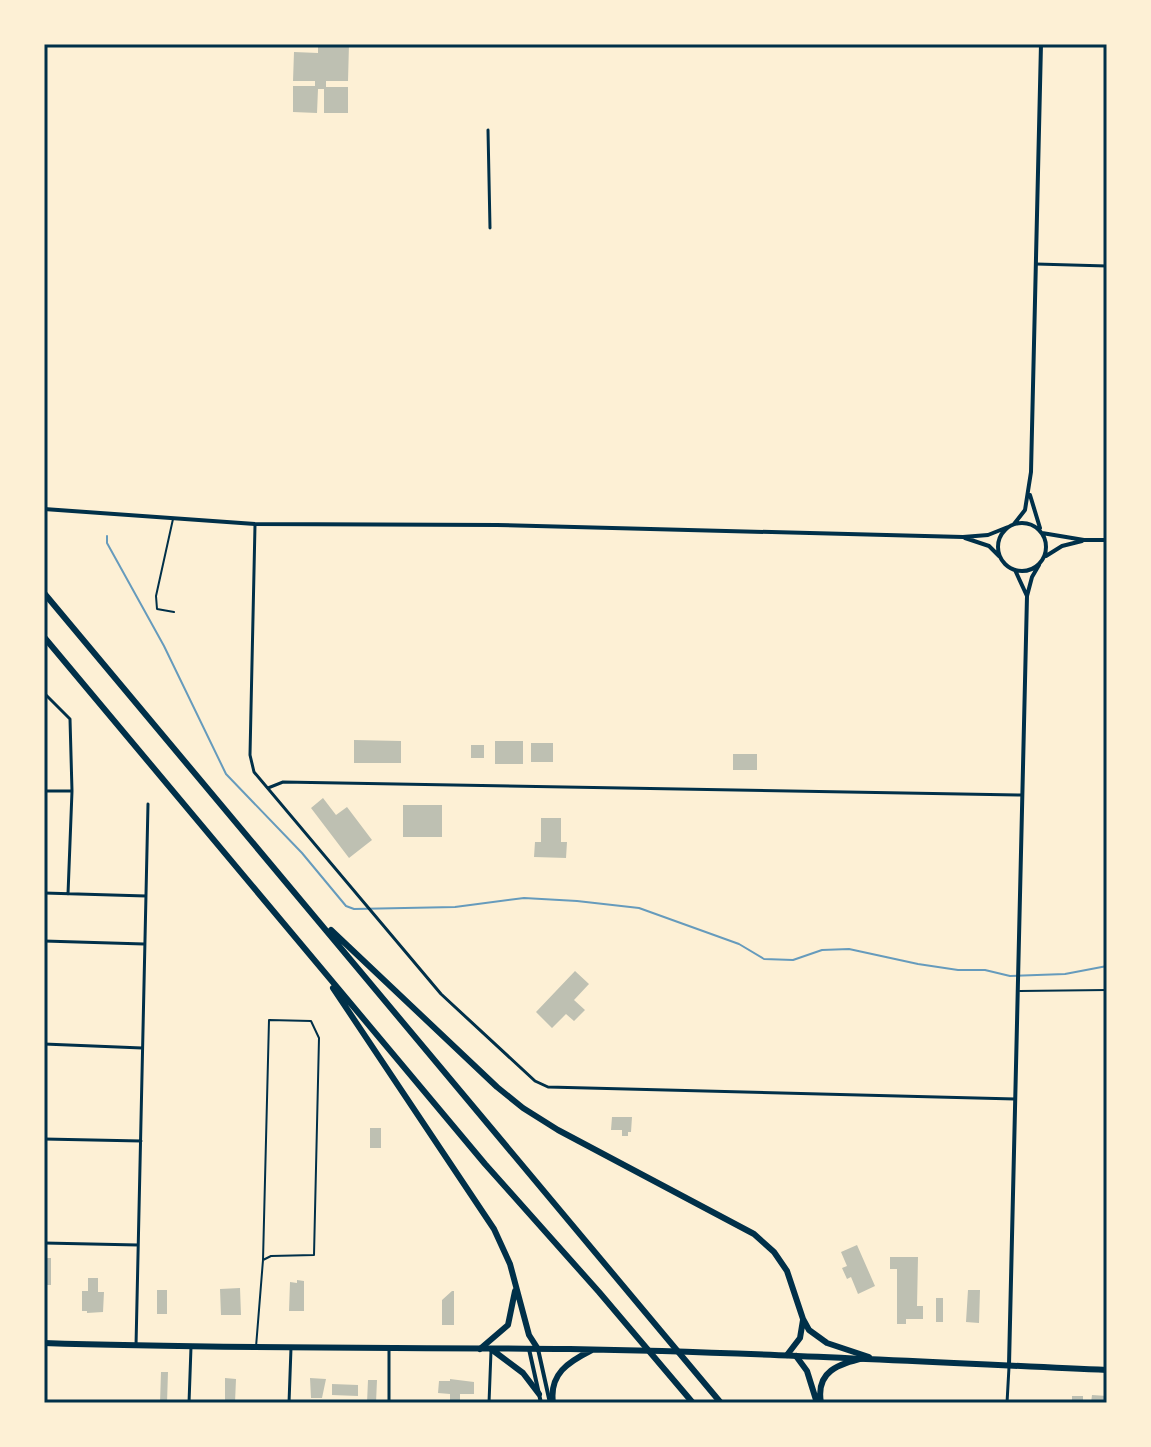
<svg xmlns="http://www.w3.org/2000/svg" width="1151" height="1447" viewBox="0 0 1151 1447" font-family="Roboto,sans-serif">
  <style>
    .lines { fill: none; stroke-linecap: round; stroke-linejoin: round }
    .stream { stroke: #669bbc; stroke-width: 2 }
    .building { fill: #bec0b2 }
    .service { stroke: #003049; stroke-width: 2 }
    .minor { stroke: #003049; stroke-width: 3 }
    .tertiary { stroke: #003049; stroke-width: 4 }
    .trunk { stroke: #003049; stroke-width: 6 }
    .motorway { stroke: #003049; stroke-width: 6 }
    .neatline { fill: none; stroke: #003049; stroke-width: 3 }
  </style>
  <rect width="100%" height="100%" fill="#fdf0d5"/>
  <g class="lines">
    <path class="stream" d="M107 536V543L164 646 226 774 302 853 346 906 354 909 455 907 524 898 577 901 639 908 739 944 764 959 793 960 822 950 849 949 918 964 958 970H985L1010 976 1065 974 1107 966"/>
  </g>
  <path class="building" d="M318 44H349L348 81H326V87H348V113H324V89H318L317 113 293 112V86H315V81H293L294 52 318 53Z
    M354 740 401 741V763H354Z
    M495 741H523V764H495Z
    M531 743H553V762H531Z
    M471 745H484V758H471Z
    M733 754H757V770H733Z
    M323 798 336 815 347 807 372 840 349 858 311 808Z
    M403 805H442V837H403Z
    M541 818H561V842H567L566 858 534 857 535 842H541Z
    M575 971 589 984 574 1000 585 1010 574 1021 566 1014 552 1028 536 1012Z
    M612 1117H632L631 1132H628V1136H622V1130H611Z
    M370 1128H381V1148H370Z
    M857 1245 875 1286 858 1294 851 1277 847 1279 842 1268 847 1266 841 1252Z
    M890 1257H918L917 1306H923V1319H906V1324H897V1269H890Z
    M44 1258H51V1285H44Z
    M88 1278H98V1292H104L103 1312 87 1313V1311H82V1291H88Z
    M297 1280 304 1281V1311H289L290 1282 297 1283Z
    M240 1288 241 1315H221L220 1289Z
    M157 1290H167V1314H157Z
    M968 1290H980L979 1323 966 1322Z
    M452 1291H454V1325H442V1300Z
    M936 1298H943V1322H936Z
    M161 1372H168L167 1403H160Z
    M225 1378 236 1379 235 1403H225Z
    M310 1378 326 1379 322 1398H311Z
    M450 1379 474 1382V1394H460V1400H450V1394L438 1393 439 1381H450Z
    M368 1380H377L376 1403H367Z
    M332 1384 358 1385V1396L332 1395Z
    M1092 1395 1107 1396V1403H1091Z
    M1072 1396H1083V1403H1072Z"/>
  <g class="lines">
    <path class="service" d="M173 519 156 596 157 609 174 612
      M1020 991 1107 990
      M256 1347 263 1260 269 1020 311 1021 319 1038 314 1255 271 1256 263 1260"/>
    <path class="minor" d="M488 130 490 228
      M1036 264 1107 266
      M255 525 250 755 254 772 441 994 535 1081 548 1087 1015 1099
      M44 693 70 719 72 791 68 894
      M268 788 283 782 1022 795
      M44 791H72
      M44 893 146 896
      M44 941 144 944
      M44 1044 142 1048
      M44 1139 141 1141
      M44 1243 138 1245
      M136 1346 148 804
      M189 1403 191 1347
      M289 1403 291 1348
      M389 1403V1349
      M489 1403 491 1351
      M1007 1403 1009 1367"/>
    <path class="tertiary" d="M1030 495 1040 528
      M44 509 255 524 497 525 963 537 988 535 1008 527
      M998 547a24 24 0 1 1 48 0a24 24 0 1 1-48 0Z
      M1014 524 1025 510 1031 472 1041 44
      M1042 533 1084 540H1107
      M965 538 989 546 999 556
      M1046 556 1062 546 1082 541
      M1015 570 1027 596
      M529 1349 541 1403
      M538 1349 550 1403
      M1009 1365 1027 596 1032 577 1039 565"/>
    <path class="trunk" d="M44 1343C219 1349 394 1347 570 1349 749 1352 928 1362 1107 1370
      M491 1349 523 1373 539 1394
      M553 1403C549 1374 568 1362 592 1350"/>
    <path class="motorway" d="M44 593 721 1403
      M44 637 485 1164 599 1292 693 1403
      M331 930 497 1087 523 1108 558 1130 754 1234 774 1252 787 1271 803 1319 809 1330 827 1343 869 1357
      M333 988 494 1229 510 1264 529 1335 538 1349
      M480 1349 508 1325 515 1291
      M787 1355 800 1338 803 1320
      M796 1356 807 1371 817 1403
      M821 1403C815 1369 841 1364 868 1357"/>
  </g>
  <rect width="1151" height="1447" fill="none" stroke="#fdf0d5" stroke-width="92"/>
  <rect x="46" y="46" width="1059" height="1355" class="neatline"/>
</svg>
